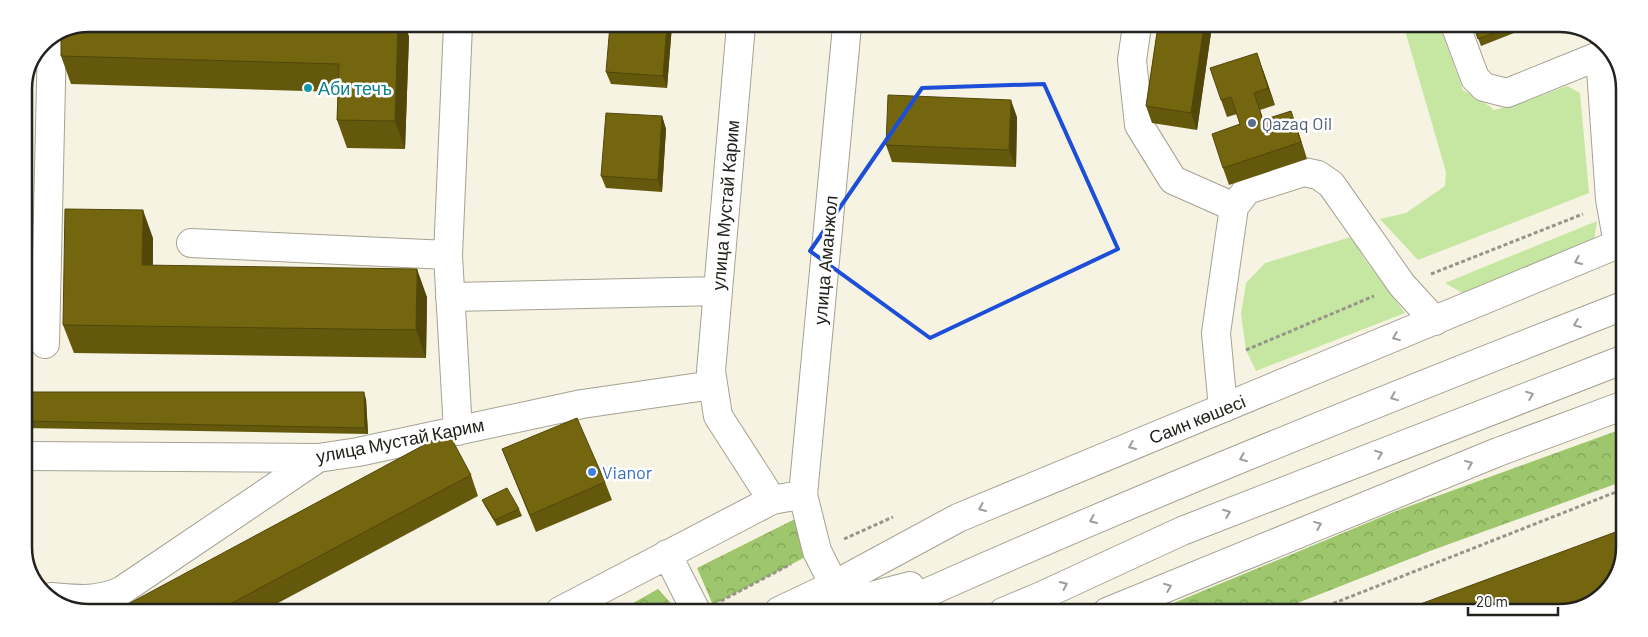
<svg xmlns="http://www.w3.org/2000/svg" width="1648" height="637" viewBox="0 0 1648 637" font-family="Barlow,sans-serif">
  <style>
    .green { fill: #c5e7a1 }
    .forest { fill: url(#forest-crowns) }
    .lines { fill: none; stroke-linecap: round; stroke-linejoin: round }
    .minor-casing { stroke: #a5a293; stroke-width: 30 }
    .major-casing { stroke: #a5a293; stroke-width: 30 }
    .path { stroke: #97958a; stroke-width: 3; stroke-dasharray: 4 2.5; stroke-linecap: butt }
    .minor { stroke: #fff; stroke-width: 28 }
    .major { stroke: #fff; stroke-width: 28 }
    .wall { fill: #64580c }
    .shaded-wall { fill: #51470a }
    .building { fill: #74660e; stroke: #51470a }
    .oneway { stroke: #9c9c99 }
    .marked { fill: none; stroke: #1d4ed8; stroke-width: 4; stroke-linejoin: round }
    .culture-dot { fill: #0f9aa8; stroke: #fff; stroke-width: 2 }
    .service-dot { fill: #5c6f8a; stroke: #fff; stroke-width: 2 }
    .shop-dot { fill: #3f7fe0; stroke: #fff; stroke-width: 2 }
    .labels { text-anchor: middle; dominant-baseline: central; stroke-width: 5; stroke-linejoin: round; paint-order: stroke }
    .culture-label { font-size: 18px; fill: #0d838f; stroke: #fff; text-anchor: start }
    .service-label { font-size: 18px; fill: #4e5e75; stroke: #fff; text-anchor: start }
    .street-label { font-size: 18px; fill: #23221d; stroke: #fff }
    .shop-label { font-size: 18px; fill: #366cbe; stroke: #fff; text-anchor: start }
    .rim { fill: none; stroke: #23221d; stroke-width: 2.5 }
  </style>
  <defs>
    <pattern id="forest-crowns" width="20" height="18" patternUnits="userSpaceOnUse" patternTransform="scale(1.25)"><rect width="20" height="18" fill="#9ec76d"/><path d="M2 6a3 3 0 1 1 6 0M12 15a3 3 0 1 1 6 0" fill="none" stroke="#80a159"/></pattern>
  </defs>
  <rect width="100%" height="100%" fill="#f6f3e3"/>
  <path class="green" d="M1404 27H1440L1463 90 1491 107 1493 110 1512 106 1567 86 1580 93 1589 193 1418 260 1380 219 1406 213 1445 186 1446 172Z
    M1597 221 1594 241 1464 294 1445 283Z
    M1354 236 1363 257 1405 313 1256 371 1246 350 1241 314 1246 283 1265 263Z"/>
  <path class="forest" d="M1622 429 1621 482 1430 551 1272 613 1152 612 1396 511Z
    M807 513 817 551 713 605 697 568Z
    M658 589 678 611H619Z"/>
  <g class="lines">
    <defs>
      <path id="minor" d="M741 25 711 371 718 416 772 500
        M1137 26 1132 60 1139 125 1173 180 1234 207
        M1456 27 1475 78 1484 87 1507 93 1611 51
        M1600 55 1610 199 1618 244
        M191 243 448 255
        M450 297 718 291
        M45 344 52 39
        M1223 408 1216 333 1234 207 1247 190 1304 172 1318 175 1331 184 1402 285 1435 321
        M458 431 448 255 458 25
        M24 456 318 458 358 452 582 404 713 385
        M667 554 696 611
        M834 585 817 551 803 495 847 26
        M51 597C78 599 95 602 121 591L318 458
        M560 611 772 500 789 497"/>
      <path id="major" d="M779 611 834 585 958 518 1623 242
        M813 611 910 586
        M884 612C1127 502 1375 403 1623 306
        M1003 612 1039 597 1182 531 1622 360
        M1107 612 1498 452 1622 406"/>
    </defs>
    <use href="#minor" class="minor-casing"/>
    <use href="#major" class="major-casing"/>
    <path class="path" d="M1431 274 1583 214
      M1246 350 1374 296
      M844 539 893 517
      M721 601 791 564
      M1309 613 1621 490"/>
    <use href="#minor" class="minor"/>
    <use href="#major" class="major"/>
  </g>
  <path class="wall" d="M672 25 667 88 611 84 606 72Z
    M1158 26H1212L1197 130 1152 123 1146 106Z
    M1474 27H1529L1481 46Z
    M409 36 405 149 347 148 337 120 338 92 71 84 61 56Z
    M1263 70 1275 105 1260 110 1263 119 1297 128 1307 159 1229 185 1223 168 1240 124 1237 114 1227 117 1221 100Z
    M662 116 666 129 662 192 606 188 601 176Z
    M1017 117 1016 167 892 162 886 145Z
    M153 238V265L427 297 426 358 74 353 63 325Z
    M24 392 366 399 368 434 24 428Z
    M502 449 605 482 612 500 536 532 509 466Z
    M471 475 478 496 265 610H117Z
    M482 500 519 509 522 516 497 526 485 506Z"/>
  <path class="shaded-wall" d="M398 24 404 25 409 36 405 149 395 121Z
    M667 25H672L667 88 663 76Z
    M1204 26H1212L1197 130 1191 113Z
    M1257 53 1263 70 1275 105 1268 88Z
    M1011 100 1017 117 1016 167 1009 150Z
    M1291 111 1297 128 1307 159 1301 142Z
    M662 116 666 129 662 192 658 180Z
    M143 210 153 238 152 293 142 265Z
    M417 269 427 297 426 358 416 330Z
    M364 392 366 399 368 434 365 428Z"/>
  <path class="building" d="M90 24H398L395 121 337 120 339 64 61 56V35Z
    M610 25H667L663 76 606 72Z
    M1158 26H1204L1191 113 1146 106Z
    M1474 27H1510L1478 39Z
    M1257 53 1268 88 1254 93 1263 120 1291 111 1301 142 1223 168 1212 134 1240 124 1231 97 1221 100 1210 68Z
    M888 95 1011 100 1009 150 886 145Z
    M606 113 662 116 658 180 601 176Z
    M65 209 143 210 142 265 417 269 416 330 63 325Z
    M24 392H364L365 428 24 421Z
    M577 418 605 482 530 515 502 449Z
    M448 432 471 475 219 610H117Z
    M507 488 519 509 495 520 482 500Z
    M1621 530V569L1595 602 1559 613H1396Z"/>
  <defs><path id="oneway-chevron" d="M-2-3.5L2.5 0L-2 3.5" fill="none" stroke-width="1.6" stroke-linecap="round" stroke-linejoin="round" transform="scale(1.25)"/></defs>
  <g class="oneway">
    <use href="#oneway-chevron" transform="translate(1578 261) rotate(157)"/>
    <use href="#oneway-chevron" transform="translate(1577 324) rotate(159)"/>
    <use href="#oneway-chevron" transform="translate(1396 337) rotate(158)"/>
    <use href="#oneway-chevron" transform="translate(1530 395) rotate(-21)"/>
    <use href="#oneway-chevron" transform="translate(1394 397) rotate(158)"/>
    <use href="#oneway-chevron" transform="translate(1132 446) rotate(157)"/>
    <use href="#oneway-chevron" transform="translate(1379 454) rotate(-21)"/>
    <use href="#oneway-chevron" transform="translate(1243 458) rotate(158)"/>
    <use href="#oneway-chevron" transform="translate(1469 464) rotate(-22)"/>
    <use href="#oneway-chevron" transform="translate(982 508) rotate(157)"/>
    <use href="#oneway-chevron" transform="translate(1227 513) rotate(-21)"/>
    <use href="#oneway-chevron" transform="translate(1093 520) rotate(157)"/>
    <use href="#oneway-chevron" transform="translate(1318 525) rotate(-22)"/>
    <use href="#oneway-chevron" transform="translate(1064 585) rotate(-25)"/>
    <use href="#oneway-chevron" transform="translate(1168 587) rotate(-22)"/>
  </g>
  <path class="marked" d="M1044 84 1118 249 930 338 810 251 922 88Z"/>
  <circle class="culture-dot" cx="308" cy="88" r="5"/>
  <circle class="service-dot" cx="1252" cy="123" r="5"/>
  <circle class="shop-dot" cx="592" cy="472" r="5"/>
  <g class="labels">
    <g class="culture-label">
      <text x="318" y="88">Аби течъ</text>
    </g>
    <g class="service-label">
      <text x="1262" y="123">Qazaq Oil</text>
    </g>
    <g class="street-label">
      <text transform="translate(725 205) rotate(-85)">улица Мустай Карим</text>
      <text transform="translate(825 260) rotate(-85)">улица Аманжол</text>
      <text transform="translate(1197 419) rotate(-22)">Саин көшесі</text>
      <text transform="translate(400 440) rotate(-11)">улица Мустай Карим</text>
    </g>
    <g class="shop-label">
      <text x="602" y="472">Vianor</text>
    </g>
  </g>
  <path d="M0 0H1648V637H0ZM89 32H1559A57 57 0 0 1 1616 89V547A57 57 0 0 1 1559 604H89A57 57 0 0 1 32 547V89A57 57 0 0 1 89 32Z" fill="#fff" fill-rule="evenodd"/>
  <path class="rim" d="M89 32H1559A57 57 0 0 1 1616 89V547A57 57 0 0 1 1559 604H89A57 57 0 0 1 32 547V89A57 57 0 0 1 89 32Z"/>
  <path d="M1468 607v8h90v-8" fill="none" stroke="#23221d" stroke-width="2.5"/>
  <text x="1476" y="607" font-size="15" fill="#23221d" stroke="#ffffff" stroke-width="4" paint-order="stroke">20 m</text>
</svg>
